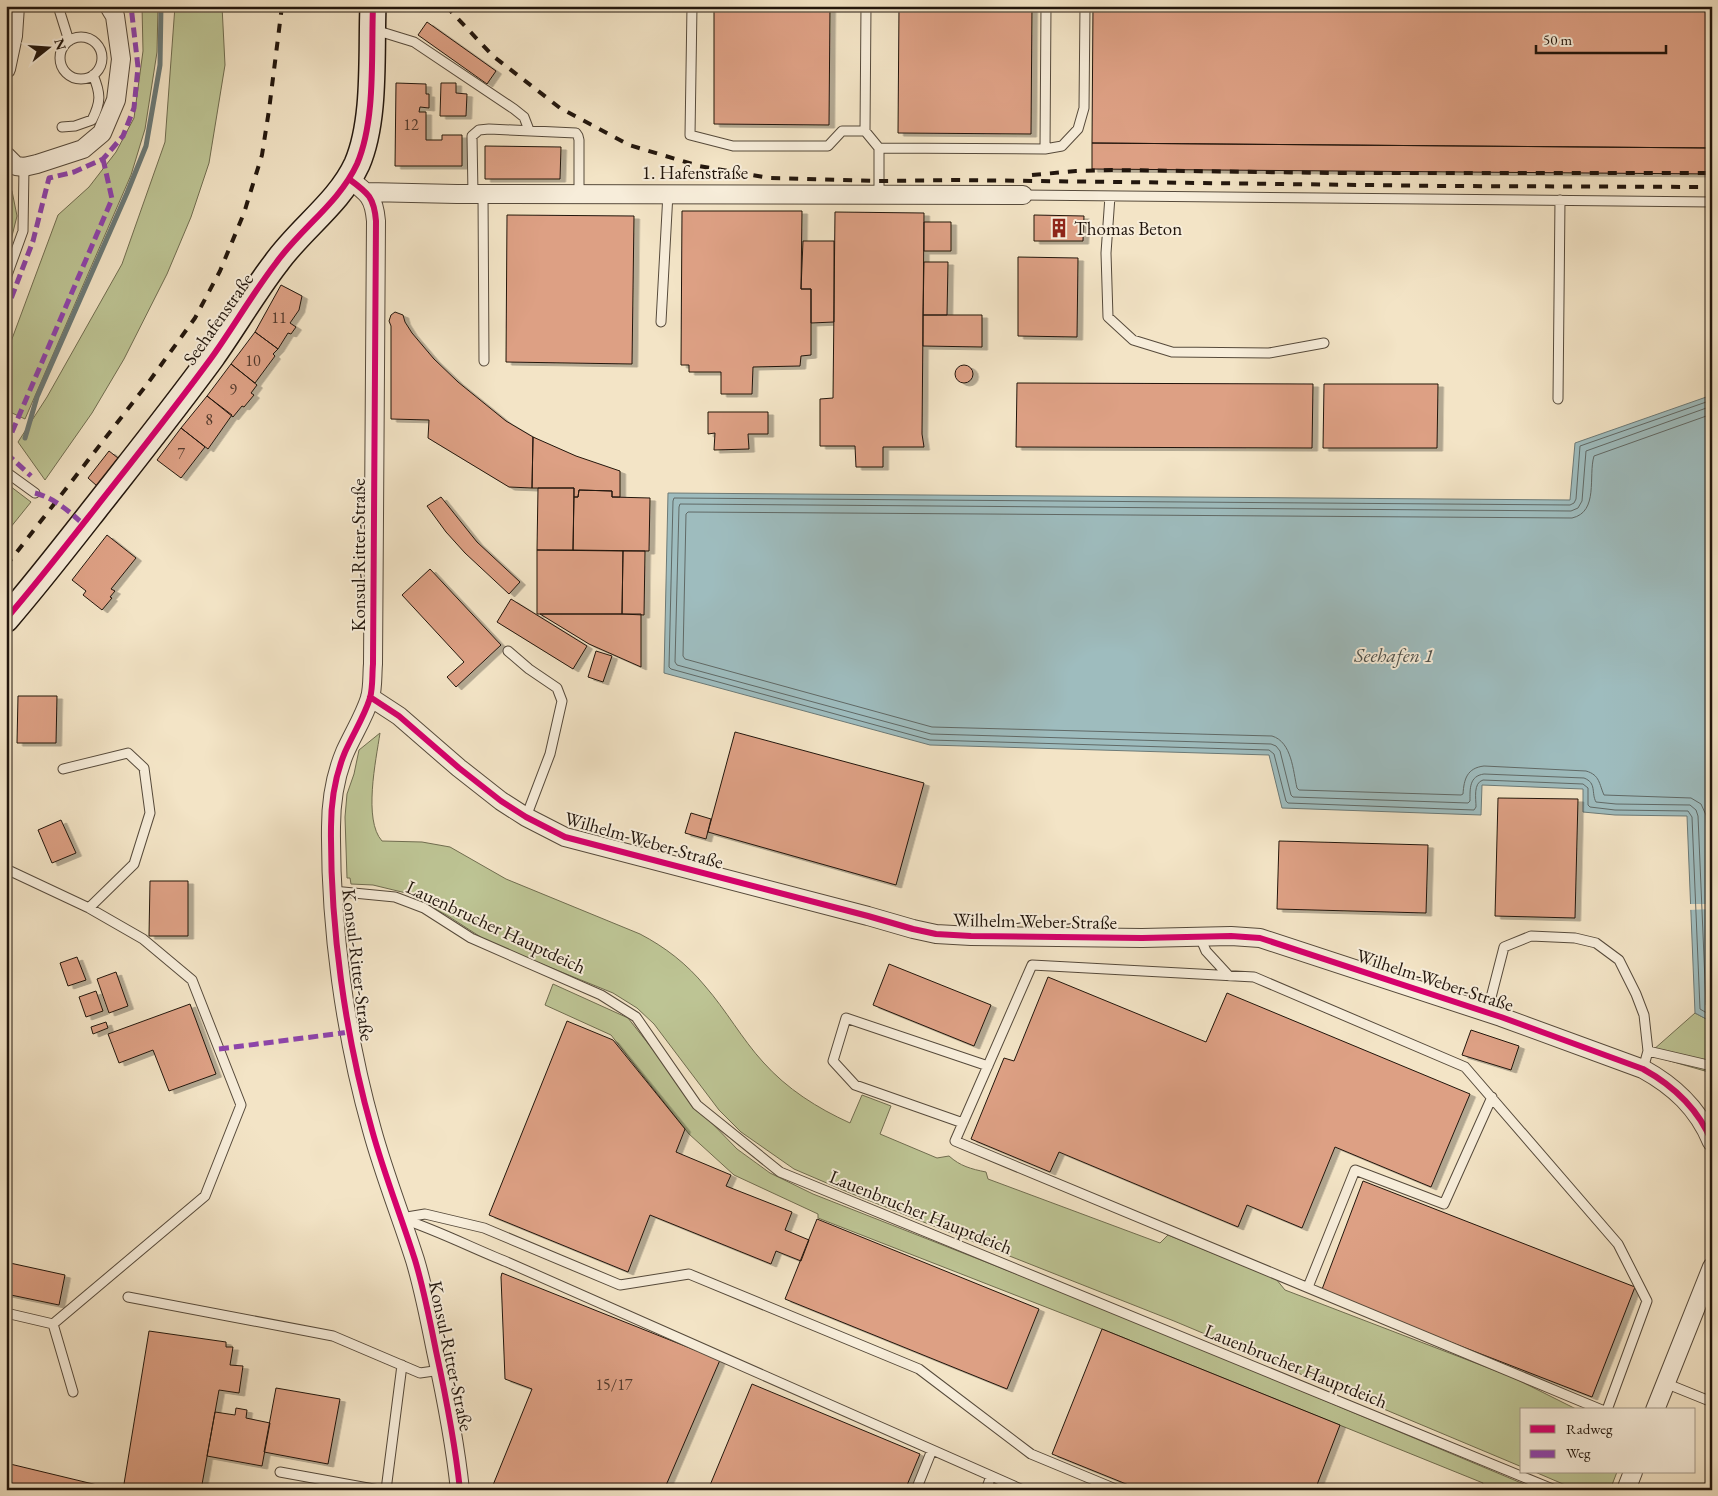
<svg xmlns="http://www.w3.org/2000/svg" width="1718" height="1496" viewBox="0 0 1718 1496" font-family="'EB Garamond',serif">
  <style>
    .green { fill: #bdc494; stroke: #706d50 }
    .water { fill: #9ebcbe; stroke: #6c7a77 }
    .pier { fill: #f3e4c6 }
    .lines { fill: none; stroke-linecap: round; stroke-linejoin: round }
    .shore { stroke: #606966; stroke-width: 1 }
    .stream { stroke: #6c7a77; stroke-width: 5 }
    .building { fill: #dda084; stroke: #22160d; filter: url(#shadow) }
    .service-casing { stroke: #564a3b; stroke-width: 11 }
    .minor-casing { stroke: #564a3b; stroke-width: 20 }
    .secondary-casing { stroke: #22160d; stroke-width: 28 }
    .service { stroke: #f7edda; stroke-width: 9 }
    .minor { stroke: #f7edda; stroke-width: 18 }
    .secondary { stroke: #f7edda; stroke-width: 25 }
    .rail { stroke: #22160d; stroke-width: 4; stroke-dasharray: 9 9; stroke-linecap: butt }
    .quiet { stroke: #8e44ad; stroke-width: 5; stroke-dasharray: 10 5; stroke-linecap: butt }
    .cycleway-casing { stroke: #f7edda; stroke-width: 9 }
    .cycleway { stroke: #d6006c; stroke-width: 6 }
    .labels { text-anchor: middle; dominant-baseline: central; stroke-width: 4; stroke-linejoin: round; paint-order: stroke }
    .number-label { font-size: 16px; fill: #51382b }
    .street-label { font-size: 19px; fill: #22160d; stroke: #f7edda }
    .poi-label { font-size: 19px; fill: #22160d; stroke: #f7edda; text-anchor: start }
    .water-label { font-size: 20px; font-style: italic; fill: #4d504b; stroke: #f7edda }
  </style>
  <defs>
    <filter id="shadow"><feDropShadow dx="5.5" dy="3" stdDeviation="0" flood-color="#0004"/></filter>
  </defs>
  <rect width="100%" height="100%" fill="#f3e4c6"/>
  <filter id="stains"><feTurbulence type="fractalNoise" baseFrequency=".004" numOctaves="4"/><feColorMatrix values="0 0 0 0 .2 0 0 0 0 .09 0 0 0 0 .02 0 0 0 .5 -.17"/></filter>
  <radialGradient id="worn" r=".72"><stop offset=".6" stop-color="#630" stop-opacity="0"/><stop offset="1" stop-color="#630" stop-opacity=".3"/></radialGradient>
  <path class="green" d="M142 6H158L157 52 145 129 131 175 25 419 10 412 6 397V355L58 215 89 187 116 152 134 118 143 51Z
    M175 6H222L225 65 209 163 191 217 167 274 124 359 92 413 45 480 18 442 47 397 122 264 165 142Z
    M6 181 12 191 17 216 6 260Z
    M6 483 31 502 6 533Z
    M380 733C376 760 363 820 382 841L422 842 450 847 506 879 640 934C665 947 687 964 705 986 726 1010 742 1039 763 1062 787 1089 817 1108 850 1123L862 1095 891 1106 880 1134 937 1158 949 1156C960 1166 971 1169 986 1172L988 1179 1160 1243 1168 1235 1276 1279 1285 1290 1512 1377 1578 1410H1522V1467L1174 1321 850 1193 794 1169 741 1132 719 1110 654 1024 637 1008 613 993 490 943 448 916 406 893 373 885 351 884 350 878H347L345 817 347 794 354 774 359 750Z
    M553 984 628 1018 706 1117 737 1149 770 1173 813 1194 1123 1316 1538 1490H1481L1483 1483 1102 1329 818 1218V1214L734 1175 689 1134 611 1035 545 1005Z
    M1695 1013 1712 1022V1073L1656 1057 1644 1058Z
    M1535 1472H1617L1610 1490H1577Z"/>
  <path class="water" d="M1712 395V1022L1695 1013 1687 816 1615 815 1583 812V789L1482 785 1481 815 1282 808 1269 755 930 745 664 673 668 493 1570 500 1575 443Z"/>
  <path class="pier" d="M1688 904H1712V909L1688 910Z"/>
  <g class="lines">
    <path class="shore" d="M1712 400 1580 446 1576 499 1574 503 1570 505 674 498 673 501 669 667 671 669 930 740 1269 750 1274 754 1286 801 1288 803 1474 810 1476 807C1476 798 1473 783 1483 780L1583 784 1588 788V805L1590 807 1615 810 1688 811 1692 817 1700 1009 1712 1016
      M1712 406 1586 451 1582 501 1578 508 1571 511 680 504 679 507 675 662 677 665 931 734 1271 744 1276 746 1280 751 1291 795 1293 797 1468 803 1470 801C1470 789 1469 776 1484 774L1584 778C1597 783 1591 793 1596 802L1616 804 1690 805 1696 810 1698 816 1706 1005 1712 1009
      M1712 414 1594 456C1588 476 1599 512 1572 518L688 512 686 514 683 656 685 659 932 727 1272 736C1292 742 1293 771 1297 788L1299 790 1461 795 1463 794C1464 779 1467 768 1484 766L1586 771C1600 775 1599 784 1604 795L1691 798 1701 804 1706 815 1712 959"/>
    <path class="stream" d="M25 438 37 397 127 193 146 146 160 65 161 6"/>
  </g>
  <path class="building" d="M714 6H830L829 125 714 124Z
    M899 6H1032L1031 134 898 133Z
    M1093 6H1712V148L1092 143Z
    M427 22 496 71 487 84 418 35Z
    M396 83 426 84V94H429V108L420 107 419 112H426V140H442V135H462V166H395Z
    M441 83H456V93L467 94 466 116H440Z
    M1092 143 1712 148V174L1092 169Z
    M485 146 561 147 560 179H485Z
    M682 211H802L801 289H811V355L801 356 800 366 753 367 752 394H721V372H689V365H681Z
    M835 212 924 213 922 434 924 447H883V467H856L855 446H820V399L833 398Z
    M507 215 634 216 632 364 506 362Z
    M1034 215 1084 216 1083 241H1034Z
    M924 222H951V251H924Z
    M803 241H834V322L811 323V289H801Z
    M1018 257 1078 258 1077 337 1018 336Z
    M924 262H948L947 315H923Z
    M281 285 302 296 299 310 290 323 296 327 291 334 288 333 278 349 255 332Z
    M395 312 403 315 405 322 412 333 434 359 458 382 506 421 533 437 532 488 509 487 428 438 429 420 391 419V326L389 321 391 315Z
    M923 315H982V347L923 346Z
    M255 332 278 349 273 354 275 356 255 383 231 364Z
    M231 364 257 385 251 393 254 395 244 407 242 406 233 417 207 396Z
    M955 374a9 9 0 1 1 18 0a9 9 0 1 1-18 0Z
    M1017 383 1313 384 1312 448 1016 447Z
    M1324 384H1438L1437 448H1323Z
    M207 396 232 415 208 449 181 428Z
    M708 412H768V434H748L749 449 714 450 715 433 708 434Z
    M181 428 205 447 181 478 157 460Z
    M533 437 576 456 620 471V497H612V491L579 490 578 497H574V488H532Z
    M109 451 118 458 97 486 88 478Z
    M538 488H574L573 550H537Z
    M579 490 612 491V497L650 498 649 551 573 550 574 497H578Z
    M441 497 477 542 520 582 509 594 465 553 446 532 427 506Z
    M107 535 136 558 111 589 115 591 110 597 112 598 102 610 83 595 86 591 72 580Z
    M537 550 623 551 622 614H537Z
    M623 551H645L644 615 622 614Z
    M430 569 501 645 456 687 447 677 464 662 402 595Z
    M511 599 587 646 573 669 497 622Z
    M540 614H641V667L589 644Z
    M596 651 612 656 603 682 588 677Z
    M18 696H57L56 743H17Z
    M735 732 924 783 896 885 708 832Z
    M1498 798 1578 799 1575 918 1495 916Z
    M691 813 711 819 706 839 685 833Z
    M61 820 76 853 52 863 38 830Z
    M1279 841 1428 845 1426 913 1277 909Z
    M150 881H188V936H149Z
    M77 957 86 980 68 986 60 963Z
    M889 964 991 1005 974 1046 873 1005Z
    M116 972 128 1006 109 1013 97 979Z
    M1048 977 1206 1042 1227 993 1470 1094 1431 1187 1335 1147 1302 1228 1247 1205 1238 1227 1059 1152 1050 1172 971 1139 1004 1058 1014 1061Z
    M96 991 103 1011 86 1017 79 997Z
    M190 1004 216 1074 169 1091 153 1050 119 1063 108 1034Z
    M567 1021 613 1040 685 1129 676 1152 731 1175 726 1186 792 1212 785 1230 809 1240 801 1261 776 1251 771 1264 650 1215 628 1272 489 1215Z
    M106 1022 108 1028 93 1034 91 1027Z
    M1471 1030 1519 1046 1511 1070 1462 1055Z
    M1363 1181 1635 1287 1592 1397 1321 1292Z
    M817 1219 1039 1309 1007 1389 785 1299Z
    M10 1263 65 1275 59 1305 6 1294V1278Z
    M502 1273 720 1360 664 1490H491L532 1389 505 1379 501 1277Z
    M1102 1329 1340 1425 1315 1490H1141L1052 1454Z
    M149 1331 226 1342V1347H233L230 1365 243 1366 239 1393 219 1390 201 1490H123Z
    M752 1384 920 1454 905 1490H708Z
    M276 1388 340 1399 328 1464 264 1452Z
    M236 1408 247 1410 246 1418 270 1423 262 1466 207 1456 215 1412 235 1415Z
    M6 1463 118 1490H6Z"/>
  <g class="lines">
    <defs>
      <path id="service" d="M58 6 69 41
        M692 6 690 135 733 146H828L842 131H865
        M866 6 865 131 879 148V194
        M375 30 414 42 514 109 524 117 529 130
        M60 58a21 21 0 1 1 42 0a21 21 0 1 1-42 0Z
        M62 127 75 126 92 120C101 102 101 94 93 75
        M879 148 1045 149 1046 6
        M1045 149 1062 146 1078 129 1084 108 1085 6
        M473 194 472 136 479 130 489 129 576 133 578 136 579 140V194
        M483 194 484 361
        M1023 195 1712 202
        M1110 196 1106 253 1108 317 1133 340 1172 352 1269 353 1324 343
        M6 278 23 231 24 167
        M661 322 668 193
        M1558 399 1560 200
        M6 472 35 493
        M508 651 529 669 557 688 562 701 550 754 526 817
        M63 769 128 753 144 768 150 813 134 864 89 908
        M6 869 89 908 143 939 192 980 241 1105 205 1196 53 1324
        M333 891 395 897 424 908 471 938 601 995 636 1017 697 1105 780 1172 1555 1490
        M1200 937 1206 951 1229 976
        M1487 1013 1504 947 1531 936 1575 938 1596 943 1619 960 1636 994 1644 1015 1648 1051
        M1643 1069 1648 1051 1712 1066
        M963 1123 855 1085 833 1061 846 1018 988 1066
        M401 1218 425 1214 484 1228 620 1285 689 1274 919 1369 1031 1454 1118 1490
        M403 1219C439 1231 472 1248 507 1262L1023 1490
        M1308 1287 1355 1170 1444 1204 1492 1097
        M128 1297 333 1336 420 1373 441 1370
        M6 1313 53 1324 73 1392
        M1665 1383 1712 1402
        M1602 1410 955 1141 1032 965 1254 977 1465 1067 1618 1244 1647 1301 1607 1410
        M280 1472 379 1490
        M386 1490 402 1365
        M916 1490 932 1450
        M986 1490 991 1476"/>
      <path id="minor" d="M6 69 13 36 15 6
        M6 156 16 166 24 167 37 164 83 149 102 133 116 100 121 59 115 16 109 6
        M349 179C368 193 374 197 376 221L373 664C372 675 373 687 370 698 364 717 353 734 345 752 335 776 331 801 331 827 330 926 345 1035 372 1130 384 1174 401 1216 415 1260 424 1290 430 1321 436 1351 446 1397 455 1443 460 1490
        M367 192 457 194 1023 195
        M370 697 399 716 459 768 501 801 526 817 565 837 868 916 913 929 936 934 971 936 1142 938 1231 936 1260 938 1501 1017 1643 1069C1674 1086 1698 1108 1712 1142
        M1655 1410 1712 1267
        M1626 1490 1633 1472"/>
      <path id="secondary" d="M6 619C37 583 65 547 94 510 134 459 174 409 212 357 234 326 253 293 276 263 301 228 339 203 357 164 376 120 371 54 373 6"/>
    </defs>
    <use href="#service" class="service-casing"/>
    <use href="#minor" class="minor-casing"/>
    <use href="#secondary" class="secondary-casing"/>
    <use href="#service" class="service"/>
    <use href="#minor" class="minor"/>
    <use href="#secondary" class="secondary"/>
    <path class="rail" d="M446 6 493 56 560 108 629 145 699 166 769 178 879 181 955 180 1446 186 1712 187
      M1032 175 1076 171 1112 170 1335 173H1712
      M6 566 148 383 195 318 220 271 244 213 262 155 269 110 282 6"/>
    <path class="quiet" d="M6 312 33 241 49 178 74 172 103 159 123 136 134 108 138 67 131 6
      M6 446 112 199 103 159
      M6 453 31 476
      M35 493C54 498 69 511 83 524
      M219 1049 350 1032"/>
    <defs>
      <path id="cycleway" d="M349 179C368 193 374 197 376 221L373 664C372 675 373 687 370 698 364 717 353 734 345 752 335 776 331 801 331 827 330 926 345 1035 372 1130 384 1174 401 1216 415 1260 424 1290 430 1321 436 1351 446 1397 455 1443 460 1490
        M6 619C37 583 65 547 94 510 134 459 174 409 212 357 234 326 253 293 276 263 301 228 339 203 357 164 376 120 371 54 373 6
        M370 697 399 716 459 768 501 801 526 817 565 837 868 916 913 929 936 934 971 936 1142 938 1231 936 1260 938 1501 1017 1643 1069C1674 1086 1698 1108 1712 1142"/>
    </defs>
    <use href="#cycleway" class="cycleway-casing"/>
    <use href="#cycleway" class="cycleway"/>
  </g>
  <defs>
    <symbol id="building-bare" viewBox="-9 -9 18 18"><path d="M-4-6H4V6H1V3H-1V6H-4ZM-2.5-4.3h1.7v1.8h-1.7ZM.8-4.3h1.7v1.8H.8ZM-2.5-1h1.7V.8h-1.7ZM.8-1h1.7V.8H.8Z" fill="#8f2418" stroke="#f7edda" stroke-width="2.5" paint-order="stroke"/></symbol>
  </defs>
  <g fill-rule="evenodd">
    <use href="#building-bare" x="1045" y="214" width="28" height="28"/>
  </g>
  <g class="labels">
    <g class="number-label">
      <text x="411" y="124">12</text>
      <text x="279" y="317">11</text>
      <text x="253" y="360">10</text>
      <text x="233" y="389">9</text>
      <text x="209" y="419">8</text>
      <text x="181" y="453">7</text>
      <text x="614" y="1384">15/17</text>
    </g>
    <g class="street-label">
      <text x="695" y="172">1. Hafenstraße</text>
      <text transform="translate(218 319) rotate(-55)">Seehafenstraße</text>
      <text transform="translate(358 555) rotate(-90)">Konsul-Ritter-Straße</text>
      <text transform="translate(644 840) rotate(16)">Wilhelm-Weber-Straße</text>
      <text transform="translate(1035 921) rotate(1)">Wilhelm-Weber-Straße</text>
      <text transform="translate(496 927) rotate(25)">Lauenbrucher Hauptdeich</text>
      <text transform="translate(358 965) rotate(83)">Konsul-Ritter-Straße</text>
      <text transform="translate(1435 980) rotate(18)">Wilhelm-Weber-Straße</text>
      <text transform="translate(921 1212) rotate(22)">Lauenbrucher Hauptdeich</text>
      <text transform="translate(451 1356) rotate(78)">Konsul-Ritter-Straße</text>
      <text transform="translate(1296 1366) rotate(22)">Lauenbrucher Hauptdeich</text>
    </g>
    <g class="poi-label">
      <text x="1074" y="228">Thomas Beton</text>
    </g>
    <g class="water-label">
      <text x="1394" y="655">Seehafen 1</text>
    </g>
  </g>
  <rect width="1718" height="1496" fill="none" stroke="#f3e4c6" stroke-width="25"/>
  <rect x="8" y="8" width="1703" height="1481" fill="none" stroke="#22160d" stroke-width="2.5"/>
  <rect x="12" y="12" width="1693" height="1471" fill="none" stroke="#22160d"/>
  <rect x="1520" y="1408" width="175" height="65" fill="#f7edda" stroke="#a29788"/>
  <rect x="1530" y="1425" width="25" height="8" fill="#d6006c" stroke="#a29788"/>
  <text x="1566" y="1434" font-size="15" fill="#22160d">Radweg</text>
  <rect x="1530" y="1450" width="25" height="8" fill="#8e44ad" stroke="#a29788"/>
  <text x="1566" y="1458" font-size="15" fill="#22160d">Weg</text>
  <g transform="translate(48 48) rotate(73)" stroke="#f7edda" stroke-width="4" paint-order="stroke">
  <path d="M0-4L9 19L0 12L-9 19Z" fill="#22160d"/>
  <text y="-8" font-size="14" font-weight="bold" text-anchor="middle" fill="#22160d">N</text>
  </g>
  <path d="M1536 45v8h130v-8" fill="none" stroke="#22160d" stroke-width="2.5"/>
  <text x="1543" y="45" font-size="15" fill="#22160d" stroke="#f7edda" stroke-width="4" paint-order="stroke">50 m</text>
  <rect width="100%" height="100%" filter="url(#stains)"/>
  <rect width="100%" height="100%" fill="url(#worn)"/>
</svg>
